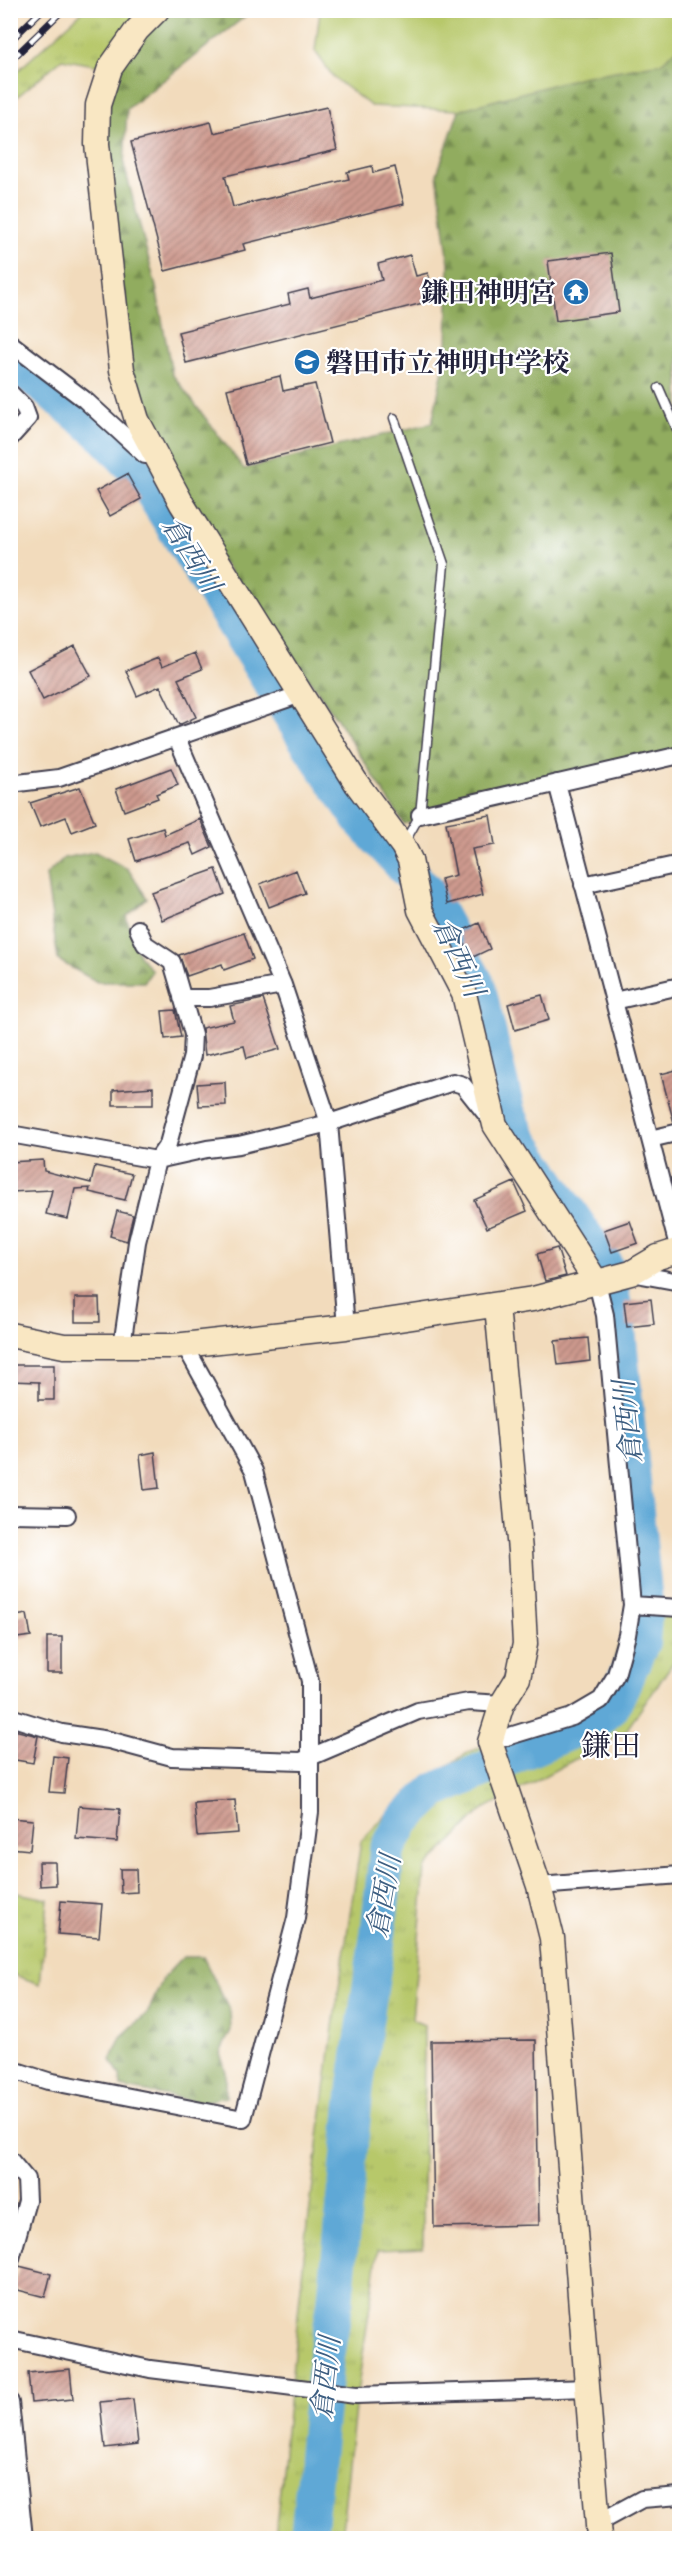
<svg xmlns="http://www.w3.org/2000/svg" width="690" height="2549" viewBox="0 0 690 2549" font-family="'EB Garamond','Noto Serif JP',serif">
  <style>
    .grass { fill: url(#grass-tufts); stroke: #6c7553; stroke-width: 1.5 }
    .forest { fill: url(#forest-firs); stroke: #5a674d; stroke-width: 1.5 }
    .pitch { fill: #b7c86b; stroke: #6c7553; stroke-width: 1.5 }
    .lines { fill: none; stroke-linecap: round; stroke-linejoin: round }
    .river { stroke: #5ea8d6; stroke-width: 36 }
    .building { fill: url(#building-hatch) }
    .lane-casing { stroke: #413e4e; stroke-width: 11 }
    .street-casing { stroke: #413e4e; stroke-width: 20 }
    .secondary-casing { stroke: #413e4e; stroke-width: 27 }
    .lane { stroke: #fff; stroke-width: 8 }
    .street { stroke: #fff; stroke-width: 16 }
    .secondary { stroke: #f9e7c3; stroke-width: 24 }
    .rail-casing { stroke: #22223b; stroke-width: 7 }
    .rail { stroke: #fff; stroke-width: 4.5; stroke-dasharray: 14; stroke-linecap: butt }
    .labels { text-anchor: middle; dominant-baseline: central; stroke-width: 4.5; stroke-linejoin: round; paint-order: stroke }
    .poi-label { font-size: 27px; font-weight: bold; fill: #22223b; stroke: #fff; text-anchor: end }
    .water-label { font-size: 28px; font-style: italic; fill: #3d5e81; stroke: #fff }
    .quarter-label { font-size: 30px; fill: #22223b; stroke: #fff }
  </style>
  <defs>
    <pattern id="grass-tufts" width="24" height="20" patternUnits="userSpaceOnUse" patternTransform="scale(1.5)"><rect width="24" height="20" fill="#b7c86b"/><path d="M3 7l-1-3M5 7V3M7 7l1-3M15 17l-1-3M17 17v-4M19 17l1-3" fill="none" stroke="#9dac5e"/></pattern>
    <pattern id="forest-firs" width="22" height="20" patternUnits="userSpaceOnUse" patternTransform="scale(1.5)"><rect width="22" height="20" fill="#91ac5f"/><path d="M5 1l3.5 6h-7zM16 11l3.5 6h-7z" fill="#768c50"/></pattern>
    <pattern id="building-hatch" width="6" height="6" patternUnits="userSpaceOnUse" patternTransform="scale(1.5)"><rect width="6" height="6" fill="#ce9a8e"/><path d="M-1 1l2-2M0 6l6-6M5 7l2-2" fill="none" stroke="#a77d75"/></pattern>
  </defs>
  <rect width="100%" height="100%" fill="#fff"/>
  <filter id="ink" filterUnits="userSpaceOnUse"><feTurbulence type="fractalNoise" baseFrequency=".0167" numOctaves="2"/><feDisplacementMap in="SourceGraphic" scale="12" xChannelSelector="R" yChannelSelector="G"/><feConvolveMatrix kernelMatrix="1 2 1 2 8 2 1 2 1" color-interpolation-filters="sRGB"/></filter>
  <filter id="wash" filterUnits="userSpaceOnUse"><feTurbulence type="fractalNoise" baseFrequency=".008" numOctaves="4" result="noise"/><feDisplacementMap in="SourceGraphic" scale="24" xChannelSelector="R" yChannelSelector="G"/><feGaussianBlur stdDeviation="1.35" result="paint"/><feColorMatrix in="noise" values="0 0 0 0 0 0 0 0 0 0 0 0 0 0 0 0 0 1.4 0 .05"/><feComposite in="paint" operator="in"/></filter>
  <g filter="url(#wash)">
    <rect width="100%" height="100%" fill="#f2dbbc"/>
    <path class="grass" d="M83 11H165L110 68 62 59 11 102V77Z
      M632 1605 679 1608V1658L672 1664 625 1732 482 1810 425 1868 412 2020 424 2025 423 2248 378 2250 355 2408 341 2538H275L305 2247 333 2027 361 1841 408 1792 469 1752 601 1700Z
      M11 1892 48 1899 40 1984 11 1974Z"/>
    <path class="forest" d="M158 11H252L127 109 124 165 156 287 172 374 244 469 432 423 447 350 449 263 437 174 459 110 581 77 661 63 679 47V758L515 793 404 824 337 719 270 623 203 537 141 414 125 364 99 100Z
      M95 852 128 869 147 898 126 917 139 955 152 971 144 982H97L58 960 46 875 64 858Z
      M183 1957H203L230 2011 231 2030 220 2053 226 2072V2097L201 2102 121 2087 120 2075 111 2060 121 2037 148 2012 164 1977Z"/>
    <path class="pitch" d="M320 11H679V47L661 63 581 77 459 110 371 106 334 78 315 51Z"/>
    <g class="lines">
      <path class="river" d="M10 359 101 433 144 479 308 743 362 822 427 892 477 984 507 1111 519 1138 605 1265 617 1319 645 1603 642 1642 613 1705 597 1720 434 1791 402 1822 387 1851 378 1935 356 2084 335 2303 326 2357 308 2538"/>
    </g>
    <g id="blocks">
      <path class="building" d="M327 107 337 150 225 176 233 207 349 179 347 172 372 166 373 173 395 167 404 204 243 244 245 250 165 271 131 142 211 122 214 133Z
        M611 253 619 312 556 321 548 261Z
        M410 255 416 276 428 273 435 300 186 363 178 332 290 304 288 294 308 289 310 298 382 280 378 264Z
        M280 376 283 391 315 384 330 443 246 464 227 389Z
        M127 474 141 499 110 516 96 491Z
        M75 646 91 676 43 700 28 670Z
        M195 653 202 669 178 679 196 717 179 725 160 686 137 696 126 671 158 658 162 667Z
        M171 768 178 785 156 794 158 798 124 811 116 789Z
        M80 787 95 823 72 832 66 817 40 827 30 803Z
        M490 815 495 845 472 849 483 894 447 904 441 879 456 875 446 823Z
        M200 819 212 847 195 855 190 843 136 861 129 839 163 828 165 835Z
        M216 869 225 894 162 920 151 892Z
        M296 870 305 893 269 907 260 884Z
        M479 923 490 949 471 958 459 932Z
        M244 933 253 959 224 970 222 964 187 976 179 955Z
        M542 995 549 1020 515 1030 508 1004Z
        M263 999 280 1049 247 1058 244 1046 205 1055 202 1028 234 1021 230 1006Z
        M175 1010 181 1037 165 1039 162 1011Z
        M680 1069V1122L674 1123 661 1074Z
        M225 1082 226 1105 199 1106 197 1084Z
        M153 1087V1105H113V1090Z
        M43 1160 44 1171 91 1183 95 1166 132 1174 125 1200 89 1192 90 1188 75 1189 68 1219 46 1214 52 1190 10 1192V1162Z
        M675 1176 680 1187V1210L671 1178Z
        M514 1182 527 1211 487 1228 474 1200Z
        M117 1211 133 1215 127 1241 110 1236Z
        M630 1221 638 1243 612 1252 604 1230Z
        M557 1248 566 1276 545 1281 537 1254Z
        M75 1298H99L100 1322H75Z
        M651 1299 654 1324 627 1327 624 1302Z
        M588 1338 590 1361 558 1365 555 1341Z
        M10 1365H54V1400H39V1382L10 1381Z
        M155 1452 159 1488 144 1490 140 1455Z
        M27 1614 31 1636 10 1639V1617Z
        M47 1637H62V1673H47Z
        M10 1729 38 1736 33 1763 10 1759Z
        M53 1756 68 1758 64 1793 49 1792Z
        M235 1800 238 1833 197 1836 194 1803Z
        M79 1806 120 1809 117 1842 76 1839Z
        M10 1818 33 1820 30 1850 10 1848Z
        M39 1862H55L56 1885 40 1886Z
        M120 1869H136L137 1892 121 1893Z
        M61 1901 102 1904 99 1937 58 1934Z
        M536 2040 539 2225 434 2227 431 2041Z
        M19 2266 51 2274 45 2297 14 2289Z
        M70 2369 73 2399 31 2403 28 2373Z
        M133 2399 138 2444 105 2448 100 2402Z"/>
    </g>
  </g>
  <g filter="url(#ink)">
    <use href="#blocks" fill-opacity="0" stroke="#413e4e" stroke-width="1.5"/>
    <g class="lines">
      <defs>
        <path id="lane" d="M659 388 680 436
          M394 418 444 564 420 815 404 843"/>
        <path id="street" d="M10 343 85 400 145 455H154
          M10 393 24 407 28 418 10 438
          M177 738 283 985 329 1123 346 1327
          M557 783 679 1250
          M10 784 59 778 301 694
          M420 815 680 755
          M583 885 680 864
          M182 998H209L283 985
          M614 1001 680 986
          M10 1134 157 1160 207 1149 239 1145 329 1123 453 1082 463 1085 490 1119
          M650 1139 680 1132
          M631 1273 680 1282
          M122 1346 137 1242 157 1160 168 1144 192 1056 193 1034 172 962 145 944 138 929
          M10 1514 67 1515
          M632 1605 680 1608
          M10 1717 62 1733 109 1740 172 1757 301 1761 418 1711 469 1702 502 1704
          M490 1742 572 1717 601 1700 616 1675 627 1635 632 1605 605 1315 597 1283
          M539 1886 680 1875
          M10 2069 48 2081 243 2119 296 1918 310 1812V1681L254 1471 184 1344
          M10 2160 26 2179 27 2201 10 2262
          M10 2339 150 2369 356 2395 589 2388
          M10 2402 24 2538
          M598 2523 642 2499 680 2496"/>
        <path id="secondary" d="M157 10 137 30 110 68 98 105 97 144 122 370 137 420 182 504 357 784 403 846 410 860 420 910 464 994 495 1125 597 1283
          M497 1306 520 1551 525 1644 518 1678 502 1704 490 1742 539 1886 552 1938 599 2538
          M10 1335 64 1346H174L346 1327 533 1299 631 1273 658 1257 680 1250"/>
      </defs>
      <use href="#lane" class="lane-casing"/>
      <use href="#street" class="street-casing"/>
      <use href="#secondary" class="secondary-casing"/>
      <use href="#lane" class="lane"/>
      <use href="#street" class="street"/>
      <use href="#secondary" class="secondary"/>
      <defs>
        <path id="rail" d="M10 41 42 10
          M10 61 63 10"/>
      </defs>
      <use href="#rail" class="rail-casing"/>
      <use href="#rail" class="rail"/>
    </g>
  </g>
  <defs>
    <symbol id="temple-disc" viewBox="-11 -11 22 22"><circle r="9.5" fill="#1f6fb2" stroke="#fff"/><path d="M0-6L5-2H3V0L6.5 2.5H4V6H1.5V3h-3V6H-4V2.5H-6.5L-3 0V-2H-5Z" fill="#fff"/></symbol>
    <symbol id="school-disc" viewBox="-11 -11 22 22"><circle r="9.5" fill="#1f6fb2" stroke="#fff"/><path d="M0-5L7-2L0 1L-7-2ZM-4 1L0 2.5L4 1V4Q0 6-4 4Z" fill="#fff"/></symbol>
  </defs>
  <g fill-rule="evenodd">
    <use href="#temple-disc" x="561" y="277" width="30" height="30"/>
    <use href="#school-disc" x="292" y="347" width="30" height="30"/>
  </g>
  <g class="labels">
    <g class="poi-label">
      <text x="556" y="292">鎌田神明宮</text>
      <text x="326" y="362" text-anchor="start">磐田市立神明中学校</text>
    </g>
    <g class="water-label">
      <text transform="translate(192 554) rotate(58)">倉西川</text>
      <text transform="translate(459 957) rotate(65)">倉西川</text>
      <text transform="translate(627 1422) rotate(-96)">倉西川</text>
      <text transform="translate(383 1896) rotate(-80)">倉西川</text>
      <text transform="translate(325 2378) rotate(-84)">倉西川</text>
    </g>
    <g class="quarter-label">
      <text x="611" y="1745">鎌田</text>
    </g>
  </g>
  <rect width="690" height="2549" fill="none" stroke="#fff" stroke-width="36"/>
</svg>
